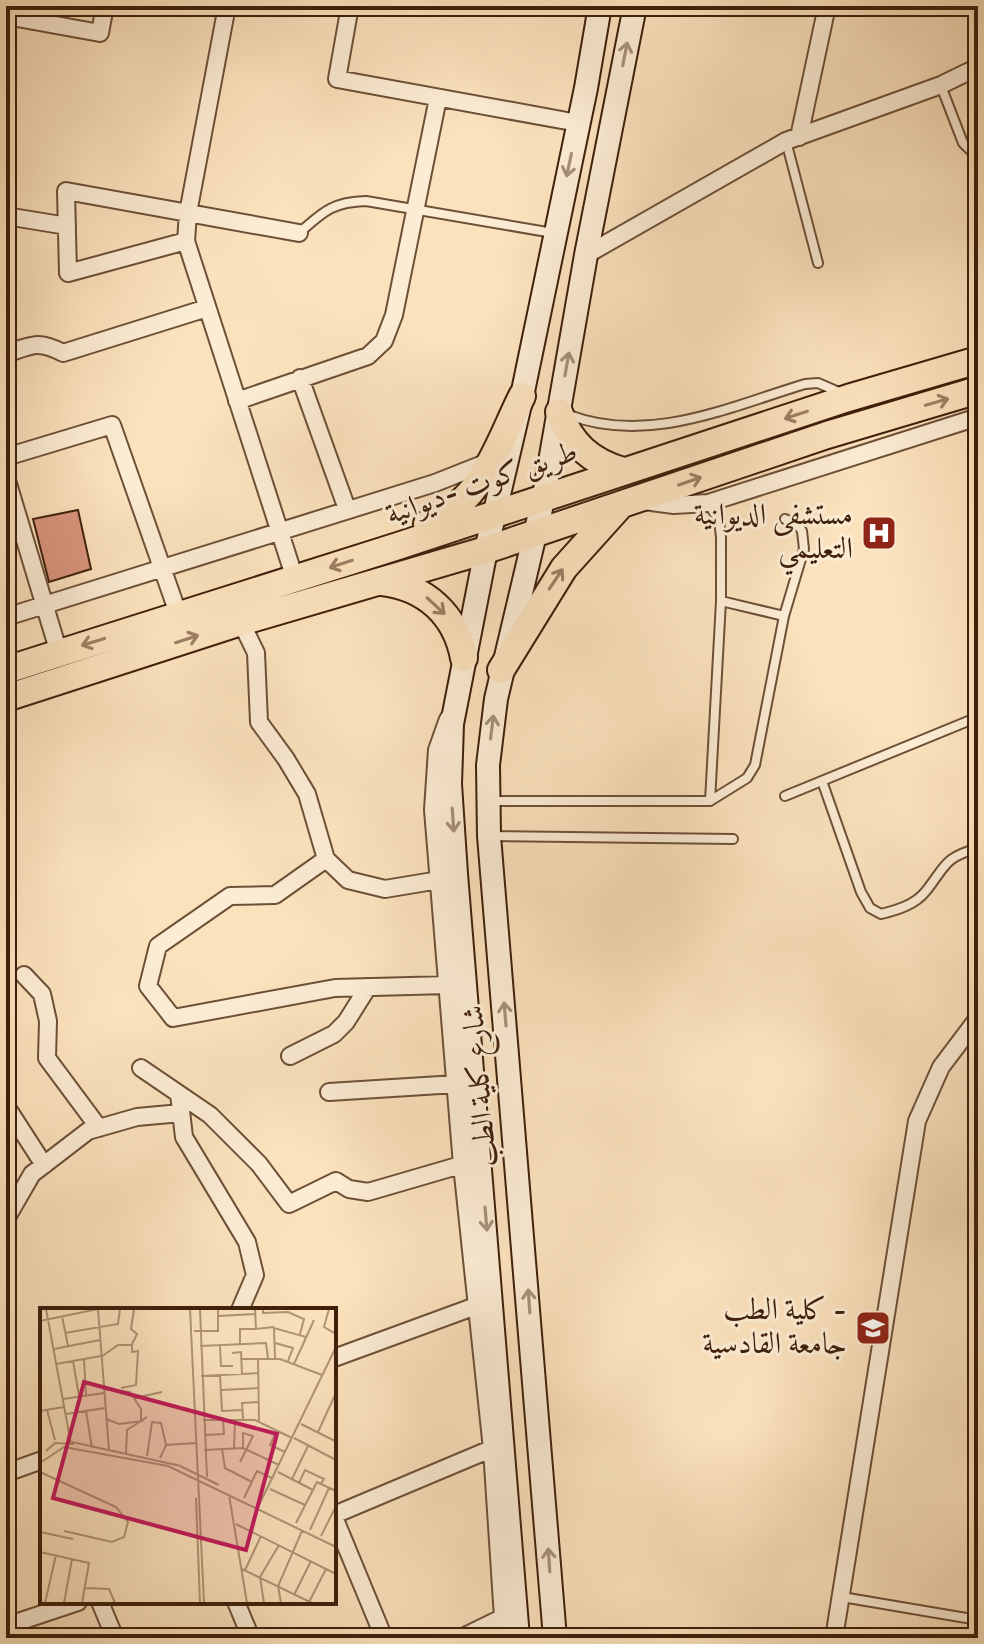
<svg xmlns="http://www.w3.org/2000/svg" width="984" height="1644" viewBox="0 0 984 1644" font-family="'IM FELL English',Amiri,serif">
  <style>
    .building { fill: #da947d; stroke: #3e1f0a; stroke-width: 2 }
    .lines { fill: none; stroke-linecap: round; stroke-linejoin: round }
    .service-casing { stroke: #6d5037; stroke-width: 12 }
    .minor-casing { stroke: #6d5037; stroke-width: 20 }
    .secondary-casing { stroke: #3e1f0a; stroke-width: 26 }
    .primary-casing { stroke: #3e1f0a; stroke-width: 30 }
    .service { stroke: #fcecd4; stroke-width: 8 }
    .minor { stroke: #fcecd4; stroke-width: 16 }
    .secondary { stroke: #fcecd4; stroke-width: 22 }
    .primary { stroke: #fbe2bd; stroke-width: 26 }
    .oneway { stroke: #a69079 }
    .oneway2 { stroke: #9c8064 }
    .labels { text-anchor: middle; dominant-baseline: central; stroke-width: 6; stroke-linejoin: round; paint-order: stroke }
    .street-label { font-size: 30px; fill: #3e1f0a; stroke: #fcecd4 }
    .poi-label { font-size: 30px; fill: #3e1f0a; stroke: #fcecd4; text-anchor: end }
    .inset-road { fill: none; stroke: #af9475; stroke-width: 2 }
    .view { fill: #c2185b; fill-opacity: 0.15; stroke: #c2185b; stroke-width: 4 }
    .inset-edge { fill: none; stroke: #3e1f0a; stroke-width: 4 }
  </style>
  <rect width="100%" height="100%" fill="#fbe2bd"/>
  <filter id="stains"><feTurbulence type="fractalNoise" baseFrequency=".0025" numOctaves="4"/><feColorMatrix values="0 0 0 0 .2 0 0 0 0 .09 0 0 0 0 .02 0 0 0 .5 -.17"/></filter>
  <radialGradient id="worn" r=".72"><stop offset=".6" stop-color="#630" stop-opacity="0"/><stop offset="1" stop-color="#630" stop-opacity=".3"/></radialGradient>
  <path class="building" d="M78 510 91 569 49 582 33 519Z"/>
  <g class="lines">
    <defs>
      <path id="service" d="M941 86 963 143 972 152 978 151
        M786 141 818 263
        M299 233C323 212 332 202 366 201L553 233
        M569 415C648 445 729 407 805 384L818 383 841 393
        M708 503 719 520 721 537V601L710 801
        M721 601 784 616
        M822 781 861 892 870 908 881 914C897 910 915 905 926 891 946 866 943 858 978 848
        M785 796 978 717
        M492 801H710L747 778 755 765 784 616 804 549 802 531 798 525 785 519
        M490 836 733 839
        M842 1597 978 1620"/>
      <path id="minor" d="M227 6 188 213 186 241 295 579
        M350 6 337 79 578 123
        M6 16 100 33 105 6
        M799 137 827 6
        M6 216 67 226
        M186 241 68 273 66 191 299 233
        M586 255 786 141 941 85 978 67
        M6 354C32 345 38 340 63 353L207 308
        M300 378 347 509
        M237 401 368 356 384 341 394 315 438 98
        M6 457 112 425 179 616
        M6 477 59 653
        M644 501 674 505 708 503 978 417
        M6 617 435 483 488 462
        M241 622 256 653 259 722 286 759 307 794 326 859 348 880 385 889 439 880
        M448 719 437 750 433 810 462 1165 492 1449 503 1618 509 1638
        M326 859 275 895 230 896 158 946 148 986 173 1018 335 988 448 985
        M24 975 42 994 48 1021 47 1058 99 1128
        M290 1056 334 1034 346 1022 368 987
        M141 1068 210 1115 259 1164 289 1204 336 1181 349 1189 368 1192 471 1162
        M329 1092 456 1084
        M179 1094 184 1137 247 1242 255 1275 240 1310
        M6 1106 44 1165
        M6 1219 32 1174 88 1131 137 1117 181 1113
        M334 1358 484 1303
        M6 1473 42 1460
        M334 1515 498 1446
        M334 1517 384 1638
        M100 1602 115 1638
        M236 1602 251 1638
        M6 1626 78 1602
        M461 1638 510 1614
        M834 1638 917 1121 941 1067 978 1018"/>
      <path id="secondary" d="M518 1638 456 874 450 784 452 724 486 550 522 396 586 88 600 6
        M555 1638 489 836 488 765 496 699 544 496 586 255 635 6"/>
      <path id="primary" d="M559 412C571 444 590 461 623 471
        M427 524C483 501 497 446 522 396
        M382 582C426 587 456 615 464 658
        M6 670 398 546 848 398 978 360
        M501 670 564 568 618 508
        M6 698 241 622 486 550 827 435 978 390"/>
    </defs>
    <use href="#service" class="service-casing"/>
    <use href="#minor" class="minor-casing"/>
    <use href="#secondary" class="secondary-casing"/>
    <use href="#primary" class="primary-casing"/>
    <use href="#service" class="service"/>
    <use href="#minor" class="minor"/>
    <use href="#secondary" class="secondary"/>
    <use href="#primary" class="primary"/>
  </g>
  <defs><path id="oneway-shaft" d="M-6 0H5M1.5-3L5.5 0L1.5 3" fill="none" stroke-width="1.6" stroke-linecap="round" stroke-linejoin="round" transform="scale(2)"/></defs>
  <g class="oneway">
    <use href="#oneway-shaft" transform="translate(625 54) rotate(-79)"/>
    <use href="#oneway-shaft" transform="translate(569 165) rotate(102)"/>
    <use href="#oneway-shaft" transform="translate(567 364) rotate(-80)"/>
    <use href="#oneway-shaft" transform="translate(492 727) rotate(-83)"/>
    <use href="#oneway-shaft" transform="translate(453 820) rotate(86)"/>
    <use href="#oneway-shaft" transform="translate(505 1014) rotate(-95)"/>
    <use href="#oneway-shaft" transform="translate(486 1219) rotate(85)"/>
    <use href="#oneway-shaft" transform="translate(529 1301) rotate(-94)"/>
    <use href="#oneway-shaft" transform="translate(549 1560) rotate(-94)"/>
  </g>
  <g class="oneway2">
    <use href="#oneway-shaft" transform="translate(937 402) rotate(-16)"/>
    <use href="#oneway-shaft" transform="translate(796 415) rotate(162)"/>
    <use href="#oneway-shaft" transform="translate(690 481) rotate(-19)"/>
    <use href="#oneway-shaft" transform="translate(341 564) rotate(162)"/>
    <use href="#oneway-shaft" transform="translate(556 579) rotate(-56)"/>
    <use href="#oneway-shaft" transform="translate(436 606) rotate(43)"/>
    <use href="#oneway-shaft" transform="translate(187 639) rotate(-18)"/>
    <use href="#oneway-shaft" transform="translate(93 642) rotate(163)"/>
  </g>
  <defs>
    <symbol id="hospital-square" viewBox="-11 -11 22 22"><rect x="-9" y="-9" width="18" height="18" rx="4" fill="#8f2418" stroke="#fcecd4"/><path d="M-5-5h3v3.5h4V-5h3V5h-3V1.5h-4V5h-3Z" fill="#fff"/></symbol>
    <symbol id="university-square" viewBox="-11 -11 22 22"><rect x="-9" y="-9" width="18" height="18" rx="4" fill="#8f2418" stroke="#fcecd4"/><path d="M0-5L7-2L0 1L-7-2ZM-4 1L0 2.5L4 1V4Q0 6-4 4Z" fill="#fff"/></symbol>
  </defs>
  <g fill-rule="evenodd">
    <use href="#hospital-square" x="859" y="513" width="40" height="40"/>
    <use href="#university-square" x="853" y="1308" width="40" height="40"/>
  </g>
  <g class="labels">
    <g class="street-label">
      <text transform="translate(482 484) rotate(-19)">طريق كوت -ديوانية</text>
      <text transform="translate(481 1086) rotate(-95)">شارع كلية الطب</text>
    </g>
    <g class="poi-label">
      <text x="853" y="516">مستشفى الديوانية<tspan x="853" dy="34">التعليمي</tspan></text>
      <text x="847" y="1311">كلية الطب -<tspan x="847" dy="34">جامعة القادسية</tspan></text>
    </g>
  </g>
  <g transform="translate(40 1308)">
    <rect width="296" height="296" fill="#fbe2bd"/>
    <path class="inset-road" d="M6 1 31 136M58 1 69 142M150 1 164 295M160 1 167 169M215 1 216 21 234 19M223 1V5L248 4 264 11 260 26M289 1 284 19 296 26M22 8 28 38M178 8 215 6M0 13 58 1M154 23H178V1M25 25 78 16 80 1M235 35 253 40 248 53M92 36 97 26 91 21 94 1M200 36V21H216M160 38 226 35 228 50M180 38 181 58H193M14 41 60 32M192 45 201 44 202 66M61 49 78 37H92V44L98 43 96 77 81 80M235 50 234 20 266 29M44 51 46 87M202 51H240L282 67M218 51 219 114M33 53 39 88M16 56 61 48M254 56 274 12M180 67 182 103 203 102M161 68 219 65M64 81 90 84 101 101V112M181 82 219 80M95 90 122 84M23 91 64 85M7 102 15 132M0 103 24 99M46 103 52 140M26 106 65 100M66 111 79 116 103 113M203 111 202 95 219 94M163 112H215L252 130M261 116 295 133M237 122 230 137 245 144M278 124 295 87M164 127 184 126 183 112M254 130 296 152M32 134 141 158M182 141 185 160 212 174M194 141 195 111M164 142 203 140 239 157M6 143 15 135 34 136M86 145 87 122 107 109M107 148 112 114 121 115 126 137M120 150 126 137 156 135M200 154 213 128 203 125V140M0 155 24 139 128 158 296 239M140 158 179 177M0 164 76 199 88 214 84 229 72 234 24 223M238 164 273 182M252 171 268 138M259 175 265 162 284 171 281 176M230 181 265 197M189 187 207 295M156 190 160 295M204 190 217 163 232 170M219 197 296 39M256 215 277 174 296 183M196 216 296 266M270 222 289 180M0 224 33 231M281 228 296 198M0 244 49 255 42 295M202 261 272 295M205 262 221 228M45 280 69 281 75 295M254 287 271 253M269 294 286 261M5 295 16 247M24 295 32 251M224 295 220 269 239 237M241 295 238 278 262 223"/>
    <path class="view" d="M44 74 237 126 206 242 13 190Z"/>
    <rect width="296" height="296" class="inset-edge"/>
  </g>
  <rect width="984" height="1644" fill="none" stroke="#fbe2bd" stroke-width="32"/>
  <rect x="8" y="8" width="968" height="1628" fill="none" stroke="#3e1f0a" stroke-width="4"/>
  <rect x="16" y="16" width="952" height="1612" fill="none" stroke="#3e1f0a" stroke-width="2"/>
  <rect width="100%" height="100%" filter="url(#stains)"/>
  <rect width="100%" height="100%" fill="url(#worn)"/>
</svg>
